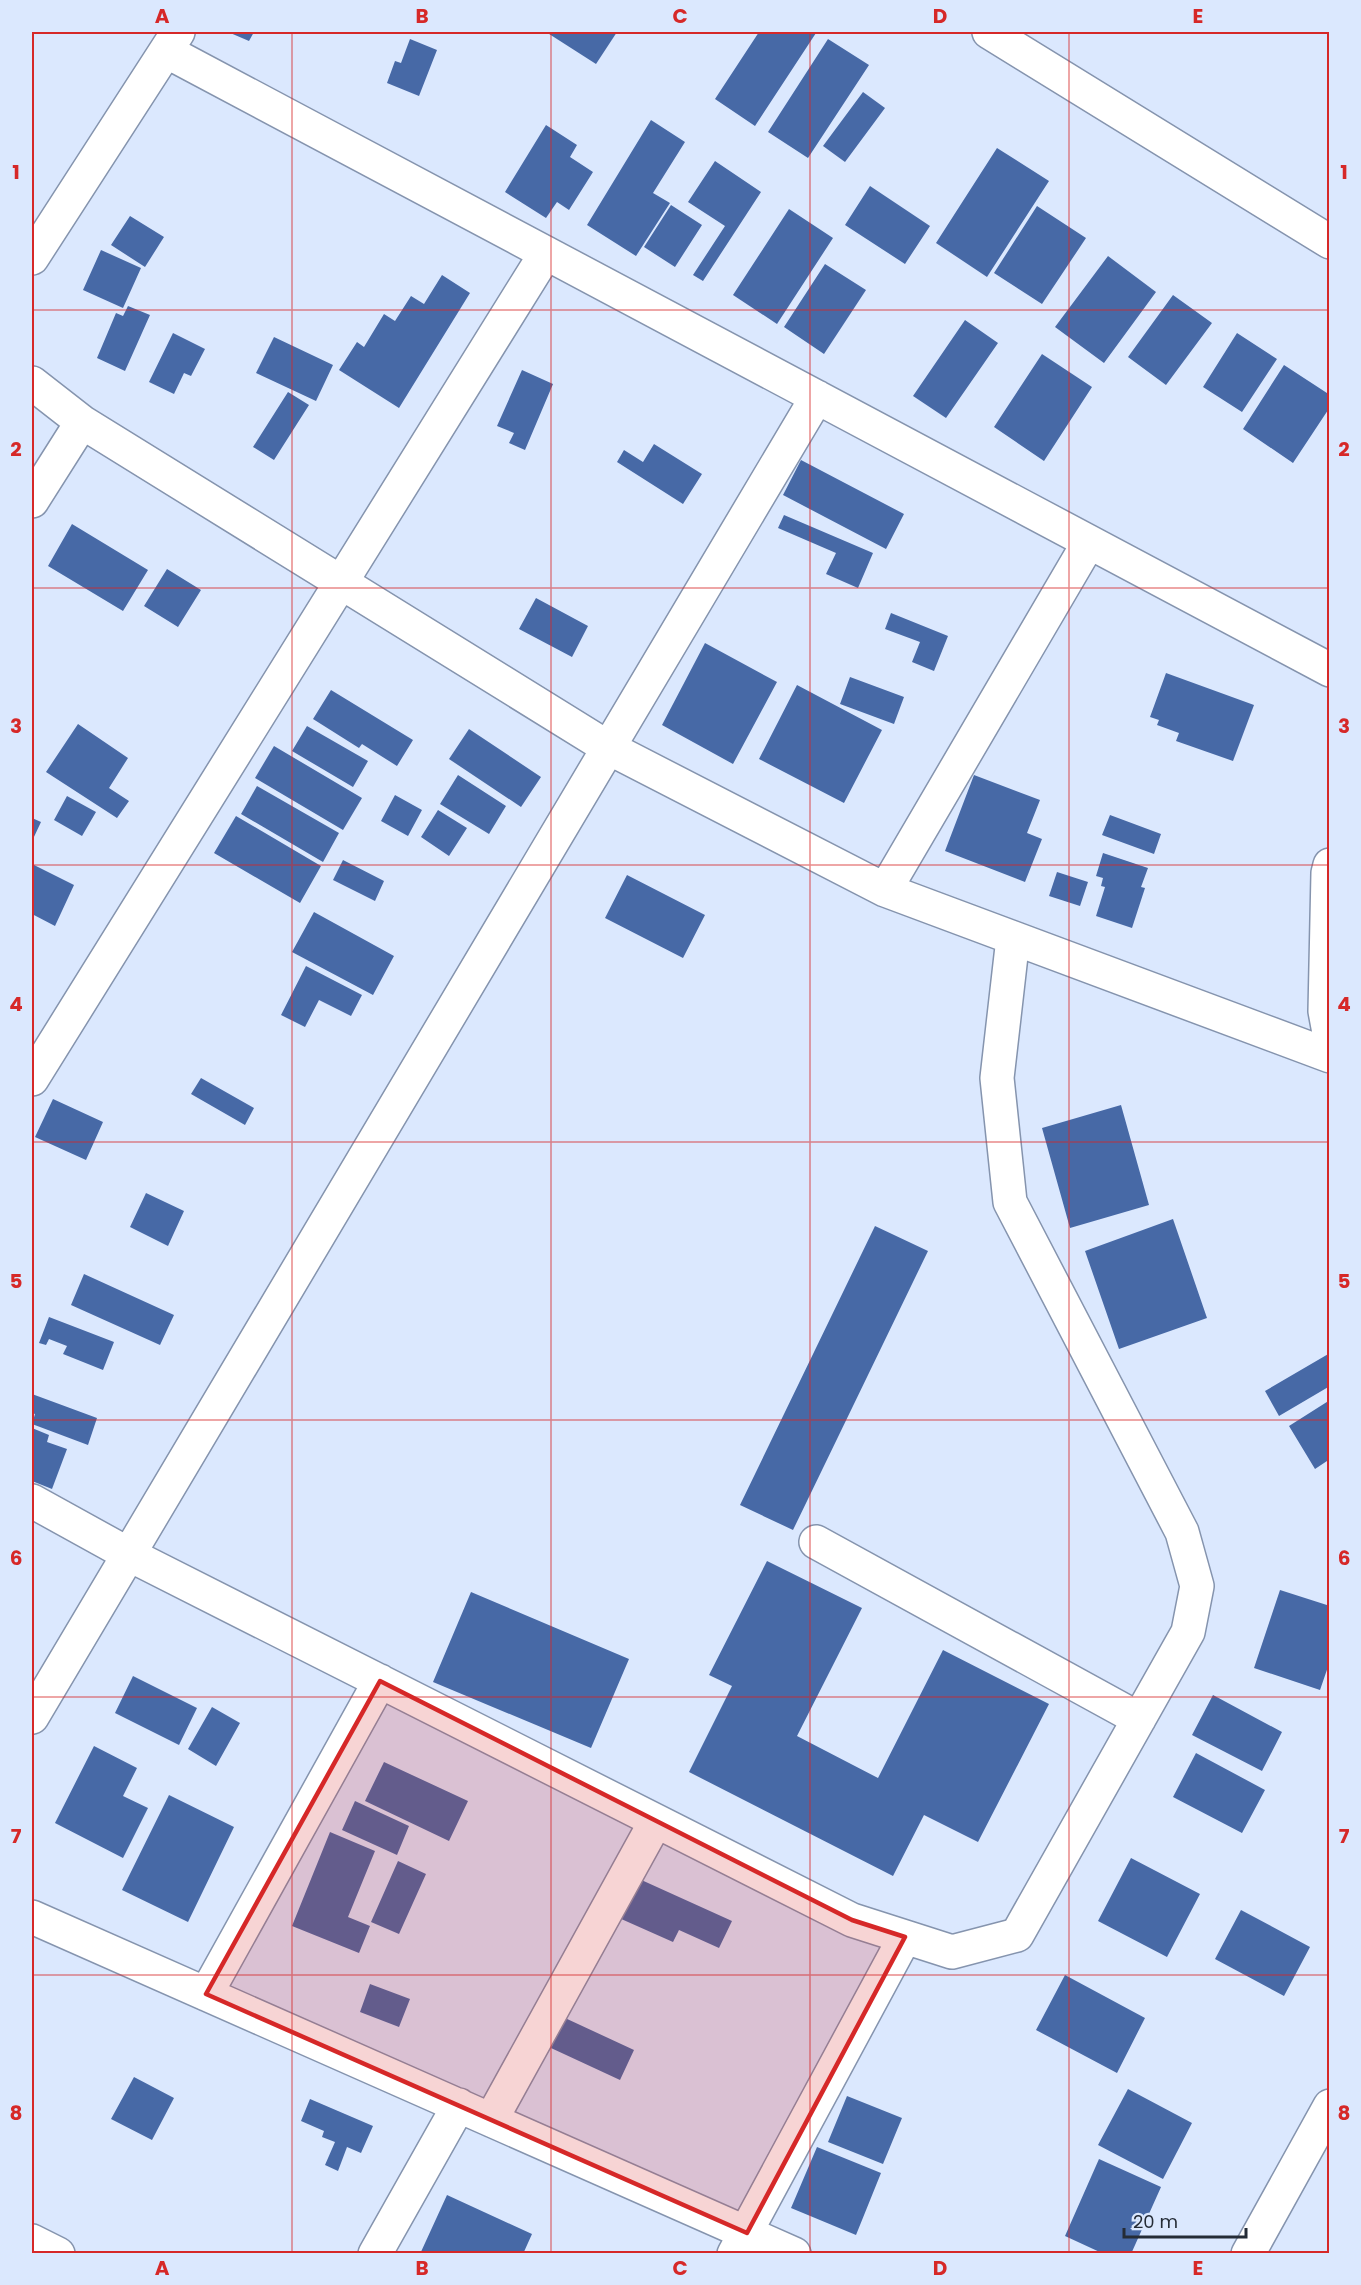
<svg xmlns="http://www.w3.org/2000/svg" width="1361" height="2285" viewBox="0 0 1361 2285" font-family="Poppins,sans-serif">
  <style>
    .building { fill: #4769a6 }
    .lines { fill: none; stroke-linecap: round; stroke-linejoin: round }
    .minor-casing { stroke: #8594ae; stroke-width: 36 }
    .minor { stroke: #fff; stroke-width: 33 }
    .marked { fill: #d62828; fill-opacity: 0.2; stroke: #d62828; stroke-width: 4.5; stroke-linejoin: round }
    .grid { fill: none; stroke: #d62828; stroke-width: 1.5; stroke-opacity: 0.55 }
    .neatline { fill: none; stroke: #d62828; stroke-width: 2 }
    .grid-label { font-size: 20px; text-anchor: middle; font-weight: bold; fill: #d62828 }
  </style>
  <rect width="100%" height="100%" fill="#dbe8fe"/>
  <path class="building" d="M228 32H254L249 41Z
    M546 32H617L596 64Z
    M759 32 816 33 755 126 715 99Z
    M410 39 437 50 419 96 387 83 395 61 401 63Z
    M828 39 869 65 808 158 768 132Z
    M863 92 885 108 845 162 823 146Z
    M651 120 685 142 653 193 670 203 636 256 587 225Z
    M546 125 577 145 570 157 593 172 569 210 557 202 546 218 505 192Z
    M997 148 1049 181 987 277 936 243Z
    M715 161 761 192 703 281 693 275 725 226 688 202Z
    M870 186 930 226 905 264 845 225Z
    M671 205 702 225 675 267 644 247Z
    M1037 206 1086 238 1042 304 994 273Z
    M789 209 833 238 777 324 733 295Z
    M130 216 164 237 145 267 111 245Z
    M101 250 141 268 123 308 83 290Z
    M1108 256 1156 292 1104 363 1055 327Z
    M825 264 866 290 824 354 784 327Z
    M442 275 470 293 399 408 339 370 357 342 364 347 384 314 395 321 411 296 424 304Z
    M1173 295 1212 323 1166 385 1128 357Z
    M128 306 150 315 125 371 97 358 116 313 123 316Z
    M965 320 998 343 946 418 913 396Z
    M173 333 205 349 191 376 184 373 174 394 149 382Z
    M1237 333 1277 359 1242 412 1203 387Z
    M274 337 333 365 316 401 256 373Z
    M1042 354 1092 387 1044 461 994 427Z
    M1284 365 1330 395V407L1293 463 1243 429Z
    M522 370 553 384 525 450 509 443 514 433 497 426Z
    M288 392 309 405 274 460 253 447Z
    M654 444 702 474 683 504 617 462 624 450 643 462Z
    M801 460 904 514 886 549 783 495Z
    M784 515 873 553 858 588 826 574 836 553 778 528Z
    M72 524 148 570 123 611 48 566Z
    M167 569 201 590 178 627 144 606Z
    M536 598 588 626 572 657 519 629Z
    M891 613 948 636 934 671 912 662 920 642 885 629Z
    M705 643 777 682 733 764 662 725Z
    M1166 673 1254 705 1233 761 1176 741 1179 733 1157 725 1159 720 1150 717Z
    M850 677 904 697 894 724 840 704Z
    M797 685 882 730 844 803 759 759Z
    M331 690 413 740 397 766 362 744 359 748 313 719Z
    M78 724 128 758 109 788 129 801 117 818 46 772Z
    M307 726 368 761 353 787 292 751Z
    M469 729 541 777 521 807 449 759Z
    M274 746 362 798 343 830 255 778Z
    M458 775 506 806 489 834 440 804Z
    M974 775 1040 800 1027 833 1042 839 1025 882 945 851Z
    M257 786 339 833 323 862 241 814Z
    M395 795 422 810 408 836 381 821Z
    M67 796 96 812 82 836 54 820Z
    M438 810 467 828 449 856 421 837Z
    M1110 815 1161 834 1154 854 1102 835Z
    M236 816 321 866 300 903 214 853Z
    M32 818 41 822 33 839 32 838Z
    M1103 853 1148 868 1141 887 1145 888 1132 928 1096 916 1105 887 1101 886 1103 878 1096 876Z
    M343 860 384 881 375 901 333 880Z
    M32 864 74 885 55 926 32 914Z
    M1057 872 1088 882 1080 906 1049 896Z
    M627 875 705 915 683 958 605 918Z
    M314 912 394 956 373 995 292 952Z
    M306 966 362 995 351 1016 319 1000 305 1027 281 1015Z
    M201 1078 254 1108 245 1125 191 1094Z
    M53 1099 103 1122 86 1160 35 1137Z
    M1121 1105 1149 1205 1070 1228 1042 1128Z
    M146 1193 184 1211 168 1246 130 1227Z
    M1173 1219 1207 1318 1119 1349 1085 1251Z
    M875 1226 928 1251 793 1530 740 1505Z
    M84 1274 174 1315 160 1345 71 1305Z
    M49 1317 114 1342 103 1370 63 1354 67 1346 49 1339 46 1345 39 1343Z
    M1330 1353V1386L1279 1416 1265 1391Z
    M32 1394 97 1418 88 1445 32 1424 35 1414 32 1413Z
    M1330 1400V1459L1315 1469 1289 1426Z
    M32 1428 49 1435 47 1442 67 1449 52 1489 32 1481Z
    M767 1561 862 1608 797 1736 878 1778 943 1650 1049 1704 978 1842 924 1815 893 1876 689 1772 732 1686 709 1675Z
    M1280 1590 1330 1606V1661L1320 1690 1254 1668Z
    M471 1592 629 1659 591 1748 433 1682Z
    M133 1676 197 1708 179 1745 115 1713Z
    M1213 1695 1282 1732 1262 1771 1192 1735Z
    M212 1707 240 1723 216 1766 188 1749Z
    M94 1746 137 1768 123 1796 148 1808 123 1858 55 1823Z
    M1196 1753 1265 1790 1242 1833 1173 1797Z
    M384 1762 468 1801 449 1841 365 1801Z
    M169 1795 234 1827 188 1922 122 1890Z
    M355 1801 409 1826 397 1855 342 1830Z
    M330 1832 375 1851 348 1917 370 1926 359 1953 292 1926Z
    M1131 1858 1200 1894 1167 1957 1098 1921Z
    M398 1861 426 1874 399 1934 371 1922Z
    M637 1878 732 1921 719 1948 679 1930 673 1942 619 1918Z
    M1241 1910 1310 1947 1284 1996 1215 1959Z
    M1065 1975 1145 2018 1117 2073 1036 2030Z
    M370 1984 410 1999 399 2027 360 2012Z
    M565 2018 634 2050 620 2080 551 2048Z
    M134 2077 174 2098 152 2140 111 2119Z
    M1128 2089 1192 2123 1163 2179 1098 2145Z
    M847 2096 902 2118 883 2164 828 2142Z
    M310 2099 373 2126 361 2153 347 2147 338 2171 325 2165 335 2142 322 2137 324 2131 301 2121Z
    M817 2147 881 2173 856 2235 791 2208Z
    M1099 2159 1161 2187 1131 2254H1104L1065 2236Z
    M447 2195 532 2234 523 2254H420Z"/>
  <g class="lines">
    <defs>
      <path id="minor" d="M989 32 1330 242
        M166 51 1330 670
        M32 258 178 32
        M32 383 82 422 607 747 885 890 1330 1056
        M32 501 82 422
        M1330 865 1328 873 1325 1011 1330 1038
        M885 890 1089 542
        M32 1079 546 253
        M32 1501 128 1554 852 1920 952 1952 1017 1935 1188 1632 1197 1586 1182 1532 1010 1202 997 1078 1013 938
        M816 1542 1139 1719
        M32 1717 817 397
        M32 1917 794 2254
        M206 1994 380 1681
        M491 2120 656 1821
        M32 2241 58 2254
        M375 2254 459 2105
        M734 2254 905 1937
        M1248 2254 1330 2106"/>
    </defs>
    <use href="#minor" class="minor-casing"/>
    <use href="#minor" class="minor"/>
  </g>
  <path class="marked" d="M380 1681 852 1920 905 1937 747 2233 206 1994Z"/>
  <path class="grid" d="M292 32V2254M551 32V2254M810 32V2254M1069 32V2254M32 310H1330M32 588H1330M32 865H1330M32 1142H1330M32 1420H1330M32 1697H1330M32 1975H1330"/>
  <rect width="1361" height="2285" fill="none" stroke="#dbe8fe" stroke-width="66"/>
  <path d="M1124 2228v9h122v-9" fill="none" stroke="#252c36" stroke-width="3"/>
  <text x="1133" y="2228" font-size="18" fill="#252c36" stroke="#dbe8fe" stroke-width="4.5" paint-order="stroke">20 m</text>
  <rect x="33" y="33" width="1295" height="2219" class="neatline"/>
  <g class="grid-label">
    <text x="162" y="23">A</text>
    <text x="422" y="23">B</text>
    <text x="680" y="23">C</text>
    <text x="940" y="23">D</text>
    <text x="1198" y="23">E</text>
    <text x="16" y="179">1</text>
    <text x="1344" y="179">1</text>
    <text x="16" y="456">2</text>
    <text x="1344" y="456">2</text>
    <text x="16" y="733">3</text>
    <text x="1344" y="733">3</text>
    <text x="16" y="1011">4</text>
    <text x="1344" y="1011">4</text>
    <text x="16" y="1288">5</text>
    <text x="1344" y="1288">5</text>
    <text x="16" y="1565">6</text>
    <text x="1344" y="1565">6</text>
    <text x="16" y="1843">7</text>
    <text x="1344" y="1843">7</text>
    <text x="16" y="2120">8</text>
    <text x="1344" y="2120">8</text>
    <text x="162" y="2275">A</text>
    <text x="422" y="2275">B</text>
    <text x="680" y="2275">C</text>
    <text x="940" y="2275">D</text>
    <text x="1198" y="2275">E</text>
  </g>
</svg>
